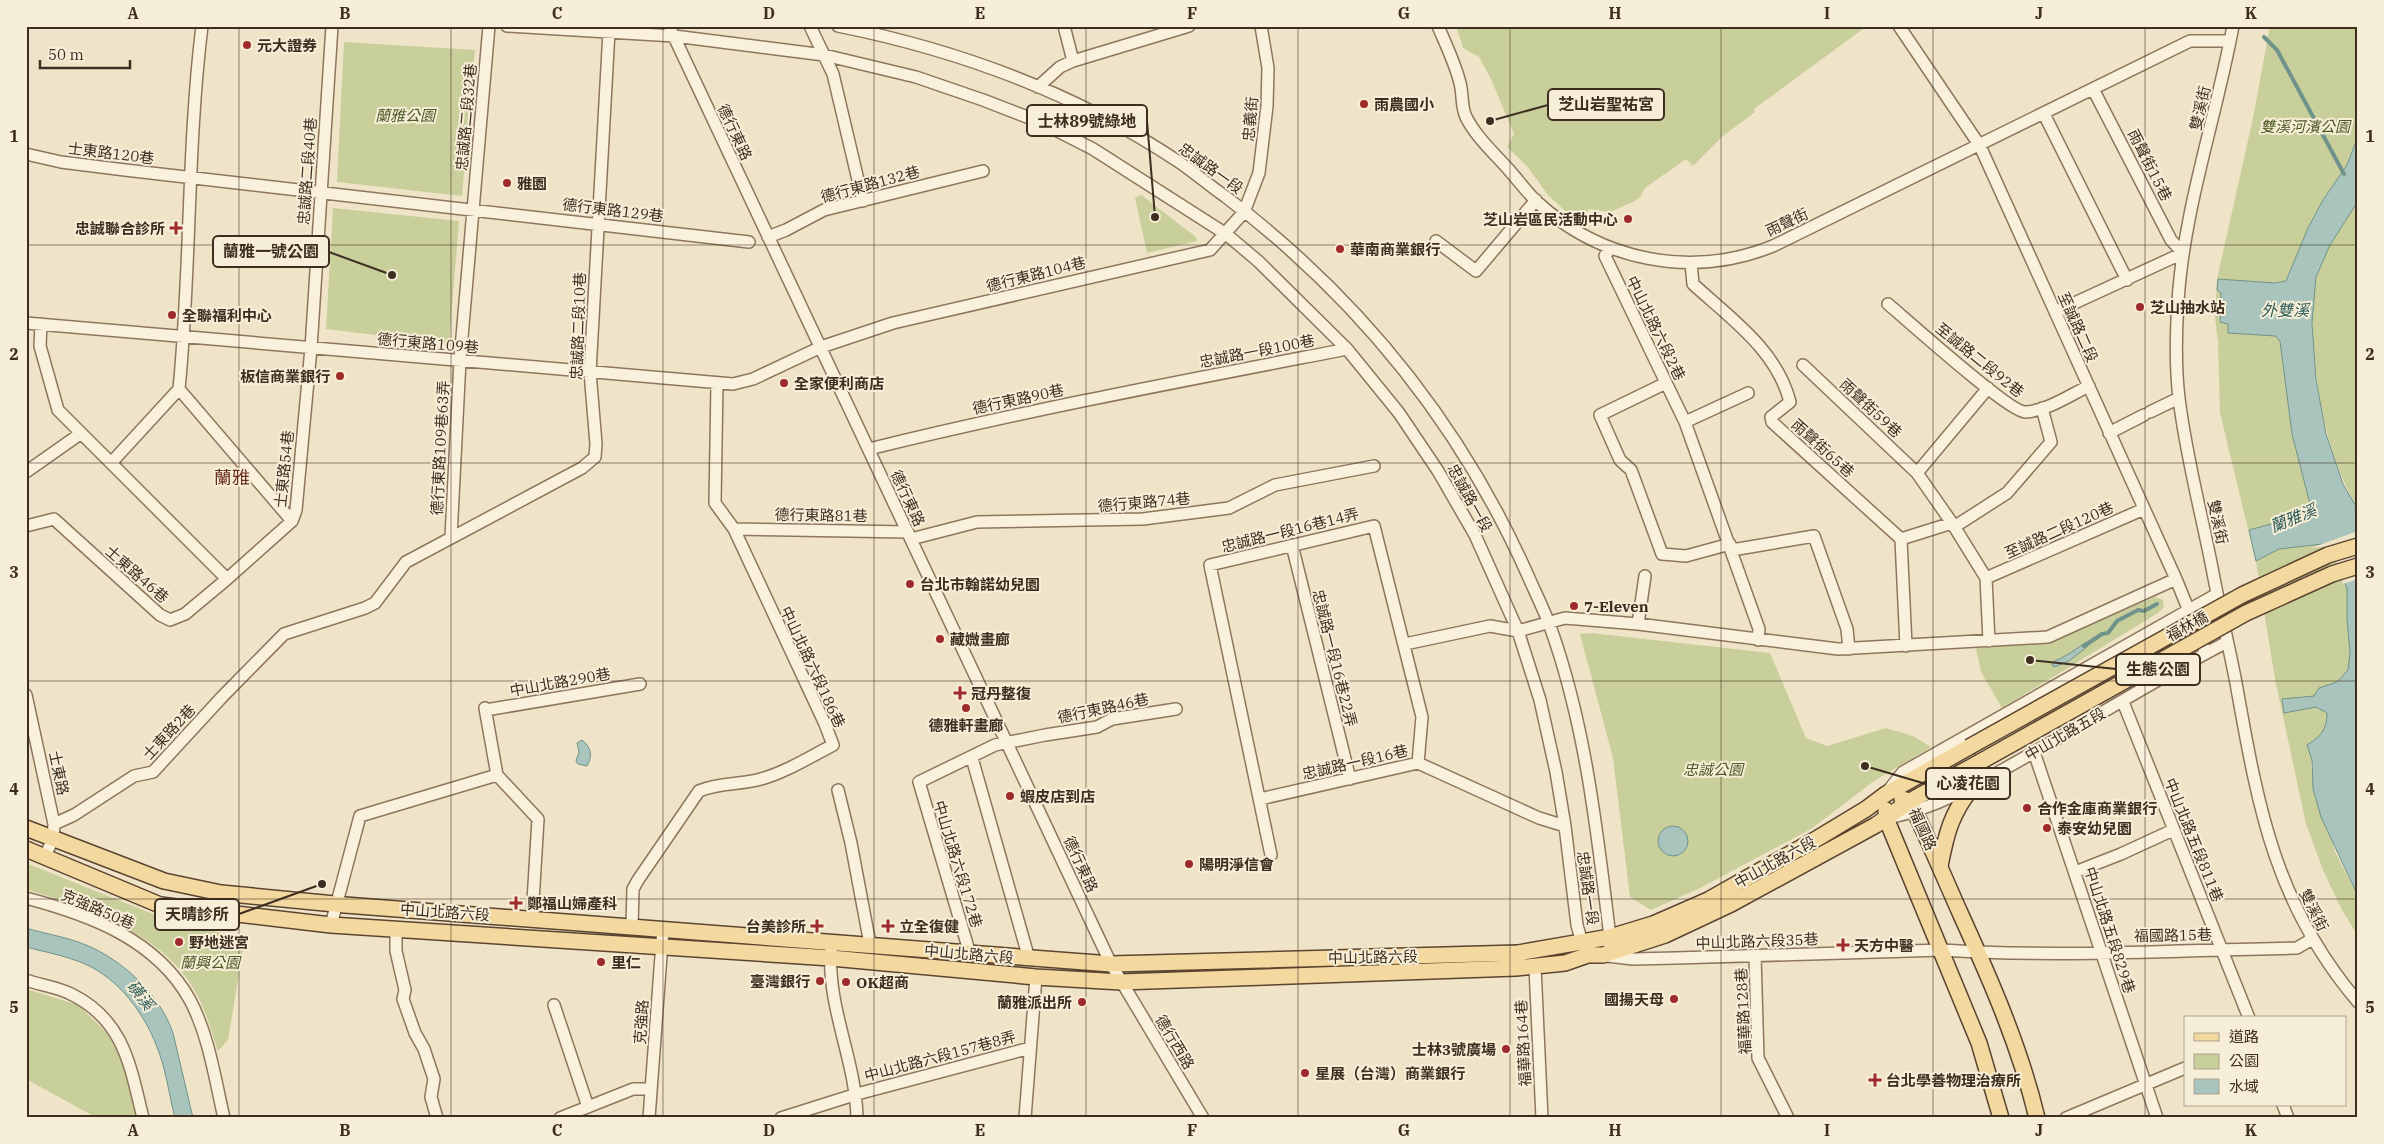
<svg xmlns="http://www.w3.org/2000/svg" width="2384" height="1144" viewBox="0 0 2384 1144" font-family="'IBM Plex Serif','Noto Sans TC',serif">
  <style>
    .green { fill: #c9cf9b }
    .water { fill: #a9c4bc; stroke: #6f938a }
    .pier { fill: #f0e4c8 }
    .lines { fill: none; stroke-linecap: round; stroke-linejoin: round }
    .stream { stroke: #6f938a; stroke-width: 4 }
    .minor-casing { stroke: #8d765c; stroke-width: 14 }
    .major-casing { stroke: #5b4430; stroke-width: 18 }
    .minor { stroke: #faf1dc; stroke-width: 11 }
    .major { stroke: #f3d9a0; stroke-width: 15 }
    .major-bridge-casing { stroke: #5b4430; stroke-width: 18; stroke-linecap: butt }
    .major-bridge { stroke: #f3d9a0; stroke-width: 15 }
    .grid { fill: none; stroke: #3d2e20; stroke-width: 1; stroke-opacity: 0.55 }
    .poi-dot { fill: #9e2a2b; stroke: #f7eed8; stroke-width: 2 }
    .labels { text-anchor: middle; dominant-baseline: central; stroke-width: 4; stroke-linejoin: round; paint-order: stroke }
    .poi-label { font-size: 15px; font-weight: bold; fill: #3d2e20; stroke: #f7eed8; text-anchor: start }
    .street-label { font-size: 15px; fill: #3d2e20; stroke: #f7eed8 }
    .park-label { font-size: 15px; font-style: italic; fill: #4d5a26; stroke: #f7eed8 }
    .water-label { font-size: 16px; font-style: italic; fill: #2f5d5a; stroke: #f7eed8 }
    .quarter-label { font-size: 18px; fill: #6b2e1e; stroke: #f7eed8 }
    .leader { fill: none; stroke: #3d2e20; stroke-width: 2 }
    .callout-dot { fill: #3d2e20; stroke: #f7eed8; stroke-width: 2 }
    .callout { fill: #f7eed8; stroke: #3d2e20; stroke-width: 2 }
    .callout-label { font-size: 16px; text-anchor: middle; font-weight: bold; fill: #3d2e20 }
    .neatline { fill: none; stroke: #3d2e20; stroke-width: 2 }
    .grid-label { font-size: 16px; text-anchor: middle; font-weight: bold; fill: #3d2e20 }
  </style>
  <rect width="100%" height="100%" fill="#f0e4c8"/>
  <path class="green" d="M1456 26H1867L1754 109 1755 112 1723 136 1693 166 1686 159 1645 188 1641 196 1633 202 1610 212 1589 209 1579 224 1548 195 1527 166 1507 147 1514 134 1491 79 1479 57 1463 48Z
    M2270 26H2358V136L2347 165 2323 200 2308 228 2286 281 2221 292 2220 322 2275 336 2280 341 2292 434 2310 504 2307 512 2297 517 2249 530 2256 561 2279 549 2332 543 2347 589V619L2350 653 2348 670 2337 682 2319 688 2314 696 2282 699 2284 713 2316 707 2327 713C2327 730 2321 736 2307 745L2312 760 2311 768 2335 852 2358 896V936L2342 910 2323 870 2306 824 2275 679 2256 562 2220 413 2218 342 2215 318 2217 279 2253 118Z
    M344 42 475 50 462 196 337 182Z
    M1141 195 1196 237 1197 241 1147 253 1135 198Z
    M2358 201V510C2329 457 2318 406 2314 346 2312 324 2311 300 2316 278 2321 253 2344 223 2358 201Z
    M333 208 459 221 449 344 326 329Z
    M2155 597 2163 600 2164 607 2158 613 2002 708 1981 672 1976 648 2050 641Z
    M1591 633 1770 653 1806 738 1827 746 1886 728 1913 736 1931 747 1874 781 1811 829 1700 888 1651 910 1630 897 1613 758 1580 634Z
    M26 863 178 924 245 938 228 1040 218 1051C211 1031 206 1010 195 991 162 932 87 909 26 889Z
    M26 989 78 1005 107 1033 123 1058 136 1118H97L26 1079Z"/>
  <path class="water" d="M2358 136V201L2330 245 2316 277 2312 323 2316 379 2326 434 2343 484 2358 510V896L2321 817 2313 789 2312 760 2307 745C2321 736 2327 730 2327 713L2316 707 2284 713 2282 699 2314 696 2319 688 2337 682 2348 670 2350 653 2347 619V589L2332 543 2279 549 2256 561 2249 530 2297 517 2307 512 2310 504 2292 434 2280 341 2275 336 2228 333V324L2220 322 2221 293 2217 290 2218 279 2275 283 2286 281 2308 228 2323 200 2347 165Z
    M2086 642 2088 646 2069 661 2054 667 2052 665 2053 662C2065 657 2075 650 2086 642Z
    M582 740C591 747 593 756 587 766L578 764 576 761 579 752 577 743Z
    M1658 841a15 15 0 1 1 30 0a15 15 0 1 1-30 0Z
    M26 928C46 934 67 937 86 945 123 960 160 995 173 1033L193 1118H175C169 1095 166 1069 157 1047 144 1013 119 979 85 964 67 956 45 952 26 947Z"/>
  <path class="pier" d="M2358 531V579L2343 584 2331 546 2311 548Z"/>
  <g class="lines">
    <path class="stream" d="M2264 37 2277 50 2344 174
      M2084 646 2102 634 2108 633 2117 621 2138 610 2144 611 2157 604"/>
    <defs>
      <path id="minor" d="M202 26C187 147 191 269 179 389L292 521
        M507 26 674 36 824 55 916 77 983 100 1040 122 1093 149 1226 234 1258 261 1347 349 1399 413 1438 471 1475 535 1518 631 1540 700 1556 772 1565 826 1577 925 1582 943 1586 945
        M669 26 1111 964 1203 1118
        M810 26 833 74 863 201
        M838 26C958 50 1077 94 1179 162 1195 173 1210 186 1226 197 1360 299 1461 424 1529 578 1536 594 1544 610 1550 626 1586 726 1597 832 1610 937L1608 942
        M1064 26 1073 61
        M1438 26C1446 45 1455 63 1460 83 1463 94 1461 107 1466 117 1476 137 1494 153 1509 170 1518 180 1526 191 1536 201 1601 261 1691 279 1773 246L2190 41H2230
        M1899 26 1980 146 2176 579 2206 653
        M2233 26C2216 118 2184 208 2178 301 2176 333 2175 366 2179 398 2186 457 2202 515 2213 573 2220 610 2229 646 2236 683 2258 806 2274 903 2358 1002
        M1038 87 1060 67 1073 61 1189 26
        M2044 114 2127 280
        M26 154 61 162 125 170 749 242
        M768 237 786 230 824 210 983 171
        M1436 241 1476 271 1536 200
        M1610 248 1605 256 1685 422 1759 629 1758 640
        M1691 263 1693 284C1730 318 1777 350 1790 402L1771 417 1772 422 1901 539 1952 523
        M1888 304C1907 320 2009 412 2025 412 2047 411 2070 395 2089 386
        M2055 312 2183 253 2171 240 2093 89
        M26 323 733 384 753 379 821 347 893 323 1210 250 1244 212 1259 173 1267 106 1268 68 1261 26
        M41 324 40 346 58 410 111 463 179 389
        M1803 365 1917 473 1952 523 1986 578 1989 641
        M1666 383 1600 415 1620 460 1631 470 1662 554 1686 556 1730 544
        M2150 412 2179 398
        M1685 422 1748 393
        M2109 433 2144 415
        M869 449C1027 410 1187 380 1347 349
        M111 463 227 579 292 521 296 510 311 348 332 26
        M26 472 80 434
        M1917 473 1988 388
        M26 526 54 519 160 615 170 620 185 614 227 579
        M1954 527 2007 493 2051 442 2042 408
        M734 529 908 532
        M451 537 460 360 489 26
        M911 539 977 522 1143 519 1229 508 1275 485 1374 466
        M1901 539 1906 646
        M1292 545 1350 779
        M1732 550 1814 536 1847 629 1849 649
        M1986 578 2144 509
        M1638 624 1645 576
        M1405 644 1490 626 1518 631 1565 618 1638 624 1838 649 2048 637 2176 579
        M26 695 54 824 53 839 45 856
        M2123 702 2249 1018
        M485 708 497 775
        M486 710 640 684
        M2034 752 2157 1118
        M972 758 1029 959
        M497 775 538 819 532 918
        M838 790 851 843 870 944
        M1888 791 1903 772 2217 594
        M1260 799 1418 763 1539 818 1565 826
        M1888 818C1942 807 1988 778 2036 751 2099 715 2162 676 2227 642
        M54 824 74 815 134 776 153 772 222 697 284 634 365 608 375 603 406 562 582 468 595 457 596 444 590 372 609 31
        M1271 855 1210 565 1374 526 1422 717 1418 763
        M2075 872 2121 854 2173 830
        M26 898C90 915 156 939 190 1000 209 1036 215 1079 224 1118
        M331 925 360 816 497 775
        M632 926 633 889 638 880 699 791C719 782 741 785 761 779 786 772 810 757 833 745L825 724 734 529 715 503 717 384
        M396 929V951L405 990 403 999 415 1033 424 1049 434 1079 431 1097 437 1118
        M831 951C827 1007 856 1061 857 1118
        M970 954 919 782 995 745 1045 735 1097 727 1112 719 1176 709
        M1607 956 1633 959 1676 958 1942 950C2060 958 2179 950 2297 948L2312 939
        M1755 956 1758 1058 1788 1118
        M1535 967 1542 1118
        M26 980C40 985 57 987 71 994 124 1020 130 1065 143 1118
        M554 1005 588 1107
        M2283 1105 2288 1118
        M560 1118 633 1089H651
        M649 1118 663 929
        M781 1118 857 1094 1030 1048
        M1025 1118 1036 977
        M2066 1118 2185 1068"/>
      <path id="major" d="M1902 799 1910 801C1928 839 1944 877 1961 915 1991 981 2020 1047 2037 1118
        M1886 810V818L1979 1043 2001 1118
        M26 828 164 881 221 893 345 905 1111 964 1518 953 1610 937 1653 924 1708 900 1818 838 1866 809 1886 794 1969 747
        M26 849 160 905 331 925 831 958 1036 977 1121 982 1516 968 1565 963 1588 955H1603L1665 935 1731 904 1876 825 1910 801 1978 763
        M1940 866C1946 835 1951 813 1972 788"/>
    </defs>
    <use href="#minor" class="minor-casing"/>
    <use href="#major" class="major-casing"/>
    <use href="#minor" class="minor"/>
    <use href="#major" class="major"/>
    <defs>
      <path id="major-bridge" d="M1969 747 2242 595 2328 555 2358 546
        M1978 763 2246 613 2332 574 2358 566"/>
    </defs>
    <use href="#major-bridge" class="major-bridge-casing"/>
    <use href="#major-bridge" class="major-bridge"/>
  </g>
  <path class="grid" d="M239 26V1118M451 26V1118M663 26V1118M874 26V1118M1086 26V1118M1298 26V1118M1510 26V1118M1721 26V1118M1933 26V1118M2145 26V1118M26 245H2358M26 463H2358M26 681H2358M26 899H2358"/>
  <g class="poi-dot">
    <circle cx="247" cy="45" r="5"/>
    <circle cx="1364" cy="104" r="5"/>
    <circle cx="507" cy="183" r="5"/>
    <circle cx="1628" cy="219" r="5"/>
    <path d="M173.5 220.5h5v5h5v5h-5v5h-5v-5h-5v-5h5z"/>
    <circle cx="1340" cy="249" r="5"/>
    <circle cx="2140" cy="307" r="5"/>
    <circle cx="172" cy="315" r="5"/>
    <circle cx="340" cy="376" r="5"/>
    <circle cx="784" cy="383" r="5"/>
    <circle cx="910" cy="584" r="5"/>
    <circle cx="1574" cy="606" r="5"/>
    <circle cx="940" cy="639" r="5"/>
    <path d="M957.5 685.5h5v5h5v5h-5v5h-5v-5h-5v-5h5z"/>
    <circle cx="966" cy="708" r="5"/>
    <circle cx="1010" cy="796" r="5"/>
    <circle cx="2027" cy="808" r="5"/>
    <circle cx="2047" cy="828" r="5"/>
    <circle cx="1189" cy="864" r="5"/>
    <path d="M513.5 895.5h5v5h5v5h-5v5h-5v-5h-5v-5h5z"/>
    <path d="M814.5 918.5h5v5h5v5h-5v5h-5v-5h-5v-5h5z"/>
    <path d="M885.5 918.5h5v5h5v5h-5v5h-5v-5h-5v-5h5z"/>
    <circle cx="179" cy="942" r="5"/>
    <path d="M1840.5 937.5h5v5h5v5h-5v5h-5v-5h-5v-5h5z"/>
    <circle cx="601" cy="962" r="5"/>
    <circle cx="820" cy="981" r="5"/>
    <circle cx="846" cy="982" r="5"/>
    <circle cx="1674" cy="999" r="5"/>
    <circle cx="1082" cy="1002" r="5"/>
    <circle cx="1506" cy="1049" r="5"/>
    <circle cx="1305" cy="1073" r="5"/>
    <path d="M1872.5 1072.5h5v5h5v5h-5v5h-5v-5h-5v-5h5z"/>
  </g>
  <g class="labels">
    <g class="poi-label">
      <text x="257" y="45">元大證券</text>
      <text x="1374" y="104">雨農國小</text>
      <text x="517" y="183">雅園</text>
      <text x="1618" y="219" text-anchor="end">芝山岩區民活動中心</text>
      <text x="165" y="228" text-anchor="end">忠誠聯合診所</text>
      <text x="1350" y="249">華南商業銀行</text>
      <text x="2150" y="307">芝山抽水站</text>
      <text x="182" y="315">全聯福利中心</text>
      <text x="330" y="376" text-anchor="end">板信商業銀行</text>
      <text x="794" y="383">全家便利商店</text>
      <text x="920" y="584">台北市翰諾幼兒園</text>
      <text x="1584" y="606">7-Eleven</text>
      <text x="950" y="639">藏媺畫廊</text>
      <text x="971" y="693">冠丹整復</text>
      <text x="966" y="725" text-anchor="middle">德雅軒畫廊</text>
      <text x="1020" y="796">蝦皮店到店</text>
      <text x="2037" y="808">合作金庫商業銀行</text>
      <text x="2057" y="828">泰安幼兒園</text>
      <text x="1199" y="864">陽明淨信會</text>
      <text x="527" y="903">鄭福山婦產科</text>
      <text x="806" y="926" text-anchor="end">台美診所</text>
      <text x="899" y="926">立全復健</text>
      <text x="189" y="942">野地迷宮</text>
      <text x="1854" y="945">天方中醫</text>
      <text x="611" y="962">里仁</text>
      <text x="810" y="981" text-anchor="end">臺灣銀行</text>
      <text x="856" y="982">OK超商</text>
      <text x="1664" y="999" text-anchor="end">國揚天母</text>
      <text x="1072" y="1002" text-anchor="end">蘭雅派出所</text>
      <text x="1496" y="1049" text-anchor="end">士林3號廣場</text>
      <text x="1315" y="1073">星展（台灣）商業銀行</text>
      <text x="1886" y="1080">台北學善物理治療所</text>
    </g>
    <g class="street-label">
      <text transform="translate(2200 108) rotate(-77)">雙溪街</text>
      <text transform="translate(466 117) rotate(-85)">忠誠路二段32巷</text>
      <text transform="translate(1250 119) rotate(-85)">忠義街</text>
      <text transform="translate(735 132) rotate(65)">德行東路</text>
      <text transform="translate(111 153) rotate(7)">士東路120巷</text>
      <text transform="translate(2150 165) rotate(63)">雨聲街15巷</text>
      <text transform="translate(1211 168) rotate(36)">忠誠路一段</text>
      <text transform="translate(307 171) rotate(-86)">忠誠路二段40巷</text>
      <text transform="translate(870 184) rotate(-15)">德行東路132巷</text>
      <text transform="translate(613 210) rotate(7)">德行東路129巷</text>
      <text transform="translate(1787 222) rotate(-25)">雨聲街</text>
      <text transform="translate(1036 274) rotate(-14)">德行東路104巷</text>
      <text transform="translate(578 326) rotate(-88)">忠誠路二段10巷</text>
      <text transform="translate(2078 327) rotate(66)">至誠路二段</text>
      <text transform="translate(1656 328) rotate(64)">中山北路六段2巷</text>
      <text transform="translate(428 343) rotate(5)">德行東路109巷</text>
      <text transform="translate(1257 351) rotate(-11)">忠誠路一段100巷</text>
      <text transform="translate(1980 360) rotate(39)">至誠路二段92巷</text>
      <text transform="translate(1018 399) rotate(-12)">德行東路90巷</text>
      <text transform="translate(1871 408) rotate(43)">雨聲街59巷</text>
      <text transform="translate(440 448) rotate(-87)">德行東路109巷63弄</text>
      <text transform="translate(1823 448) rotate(42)">雨聲街65巷</text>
      <text transform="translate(284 469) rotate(-84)">士東路54巷</text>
      <text transform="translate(908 498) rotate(65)">德行東路</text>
      <text transform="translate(1470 498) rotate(61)">忠誠路一段</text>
      <text transform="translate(1144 502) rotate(-5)">德行東路74巷</text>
      <text transform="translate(821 515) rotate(1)">德行東路81巷</text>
      <text transform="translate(2218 522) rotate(78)">雙溪街</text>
      <text transform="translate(1290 530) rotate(-14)">忠誠路一段16巷14弄</text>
      <text transform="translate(2059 530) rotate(-24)">至誠路二段120巷</text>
      <text transform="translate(137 574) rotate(41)">士東路46巷</text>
      <text transform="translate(2187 626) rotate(-29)">福林橋</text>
      <text transform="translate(1335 658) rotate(76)">忠誠路一段16巷22弄</text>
      <text transform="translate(813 667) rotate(65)">中山北路六段186巷</text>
      <text transform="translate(560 682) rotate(-10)">中山北路290巷</text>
      <text transform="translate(1103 708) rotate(-12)">德行東路46巷</text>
      <text transform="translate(169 732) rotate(-47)">士東路2巷</text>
      <text transform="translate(2065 734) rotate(-30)">中山北路五段</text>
      <text transform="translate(1355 762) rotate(-13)">忠誠路一段16巷</text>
      <text transform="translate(59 773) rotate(78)">士東路</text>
      <text transform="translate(1923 829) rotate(66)">福國路</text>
      <text transform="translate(2194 840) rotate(68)">中山北路五段811巷</text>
      <text transform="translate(1775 862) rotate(-29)">中山北路六段</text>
      <text transform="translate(958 864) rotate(73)">中山北路六段172巷</text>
      <text transform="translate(1081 864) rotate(65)">德行東路</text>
      <text transform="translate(1588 888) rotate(82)">忠誠路一段</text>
      <text transform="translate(98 909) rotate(23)">克強路50巷</text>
      <text transform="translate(2314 910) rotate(63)">雙溪街</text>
      <text transform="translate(445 912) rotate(4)">中山北路六段</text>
      <text transform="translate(2110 930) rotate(72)">中山北路五段829巷</text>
      <text transform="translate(2173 935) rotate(-1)">福國路15巷</text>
      <text transform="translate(1757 941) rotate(-2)">中山北路六段35巷</text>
      <text transform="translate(969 954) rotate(5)">中山北路六段</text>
      <text transform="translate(1373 957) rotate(-1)">中山北路六段</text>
      <text transform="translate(1743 1011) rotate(-93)">福華路128巷</text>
      <text transform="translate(641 1022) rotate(-86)">克強路</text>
      <text transform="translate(1175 1042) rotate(59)">德行西路</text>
      <text transform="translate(1523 1043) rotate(-93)">福華路164巷</text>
      <text transform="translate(940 1056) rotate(-15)">中山北路六段157巷8弄</text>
    </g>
    <g class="park-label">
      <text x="405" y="115">蘭雅公園</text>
      <text x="2305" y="126">雙溪河濱公園</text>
      <text x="1713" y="769">忠誠公園</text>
      <text x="210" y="962">蘭興公園</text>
    </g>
    <g class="water-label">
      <text x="2285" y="310">外雙溪</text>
      <text transform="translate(2293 518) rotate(-22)">蘭雅溪</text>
      <text transform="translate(141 995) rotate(52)">磺溪</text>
    </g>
    <g class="quarter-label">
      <text x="232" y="477">蘭雅</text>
    </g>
  </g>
  <path class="leader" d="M1490 121L1548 105M1155 217L1147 121M392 275L329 252M2030 660L2116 669M1865 766L1926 784M322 884L239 914"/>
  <g class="callout-dot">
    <circle cx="1490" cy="121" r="5"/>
    <circle cx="1155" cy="217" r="5"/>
    <circle cx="392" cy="275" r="5"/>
    <circle cx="2030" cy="660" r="5"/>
    <circle cx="1865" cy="766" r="5"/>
    <circle cx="322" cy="884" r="5"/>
  </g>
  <g class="callout">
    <rect x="1548" y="89" width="116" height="31" rx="5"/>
    <rect x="1027" y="105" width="120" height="31" rx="5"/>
    <rect x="213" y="236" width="116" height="31" rx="5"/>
    <rect x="2116" y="654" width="84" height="31" rx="5"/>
    <rect x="1926" y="768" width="84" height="31" rx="5"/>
    <rect x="155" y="899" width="84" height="31" rx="5"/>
  </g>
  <g class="callout-label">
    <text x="1606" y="110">芝山岩聖祐宮</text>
    <text x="1087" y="127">士林89號綠地</text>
    <text x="271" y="257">蘭雅一號公園</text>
    <text x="2158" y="675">生態公園</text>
    <text x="1968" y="789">心凌花園</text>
    <text x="197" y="920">天晴診所</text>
  </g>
  <rect width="2384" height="1144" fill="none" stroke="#f7eed8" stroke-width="55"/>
  <rect x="2184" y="1016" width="162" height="90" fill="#f7eed8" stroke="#ada18e"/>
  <rect x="2194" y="1033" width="25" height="8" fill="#f3d9a0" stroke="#ada18e"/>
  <text x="2229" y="1042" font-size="15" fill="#3d2e20">道路</text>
  <rect x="2194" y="1054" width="25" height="15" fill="#c9cf9b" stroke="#ada18e"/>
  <text x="2229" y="1066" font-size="15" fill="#3d2e20">公園</text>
  <rect x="2194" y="1079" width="25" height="15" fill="#a9c4bc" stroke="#ada18e"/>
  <text x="2229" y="1092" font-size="15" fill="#3d2e20">水域</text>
  <path d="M40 60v8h90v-8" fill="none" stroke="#3d2e20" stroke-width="2.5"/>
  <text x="48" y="60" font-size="15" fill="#3d2e20" stroke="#f7eed8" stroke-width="4" paint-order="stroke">50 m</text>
  <rect x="28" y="28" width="2328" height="1088" class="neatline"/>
  <g class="grid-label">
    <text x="133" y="19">A</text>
    <text x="345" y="19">B</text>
    <text x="557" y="19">C</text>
    <text x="769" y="19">D</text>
    <text x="980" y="19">E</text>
    <text x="1192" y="19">F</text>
    <text x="1404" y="19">G</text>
    <text x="1615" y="19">H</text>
    <text x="1827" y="19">I</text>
    <text x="2039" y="19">J</text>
    <text x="2251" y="19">K</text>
    <text x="14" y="142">1</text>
    <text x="2370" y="142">1</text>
    <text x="14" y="360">2</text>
    <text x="2370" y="360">2</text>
    <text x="14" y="578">3</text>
    <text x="2370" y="578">3</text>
    <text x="14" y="795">4</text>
    <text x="2370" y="795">4</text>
    <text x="14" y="1013">5</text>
    <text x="2370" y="1013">5</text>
    <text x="133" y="1136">A</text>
    <text x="345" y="1136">B</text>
    <text x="557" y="1136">C</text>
    <text x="769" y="1136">D</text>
    <text x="980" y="1136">E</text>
    <text x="1192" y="1136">F</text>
    <text x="1404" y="1136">G</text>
    <text x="1615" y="1136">H</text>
    <text x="1827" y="1136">I</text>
    <text x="2039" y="1136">J</text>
    <text x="2251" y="1136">K</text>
  </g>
</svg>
